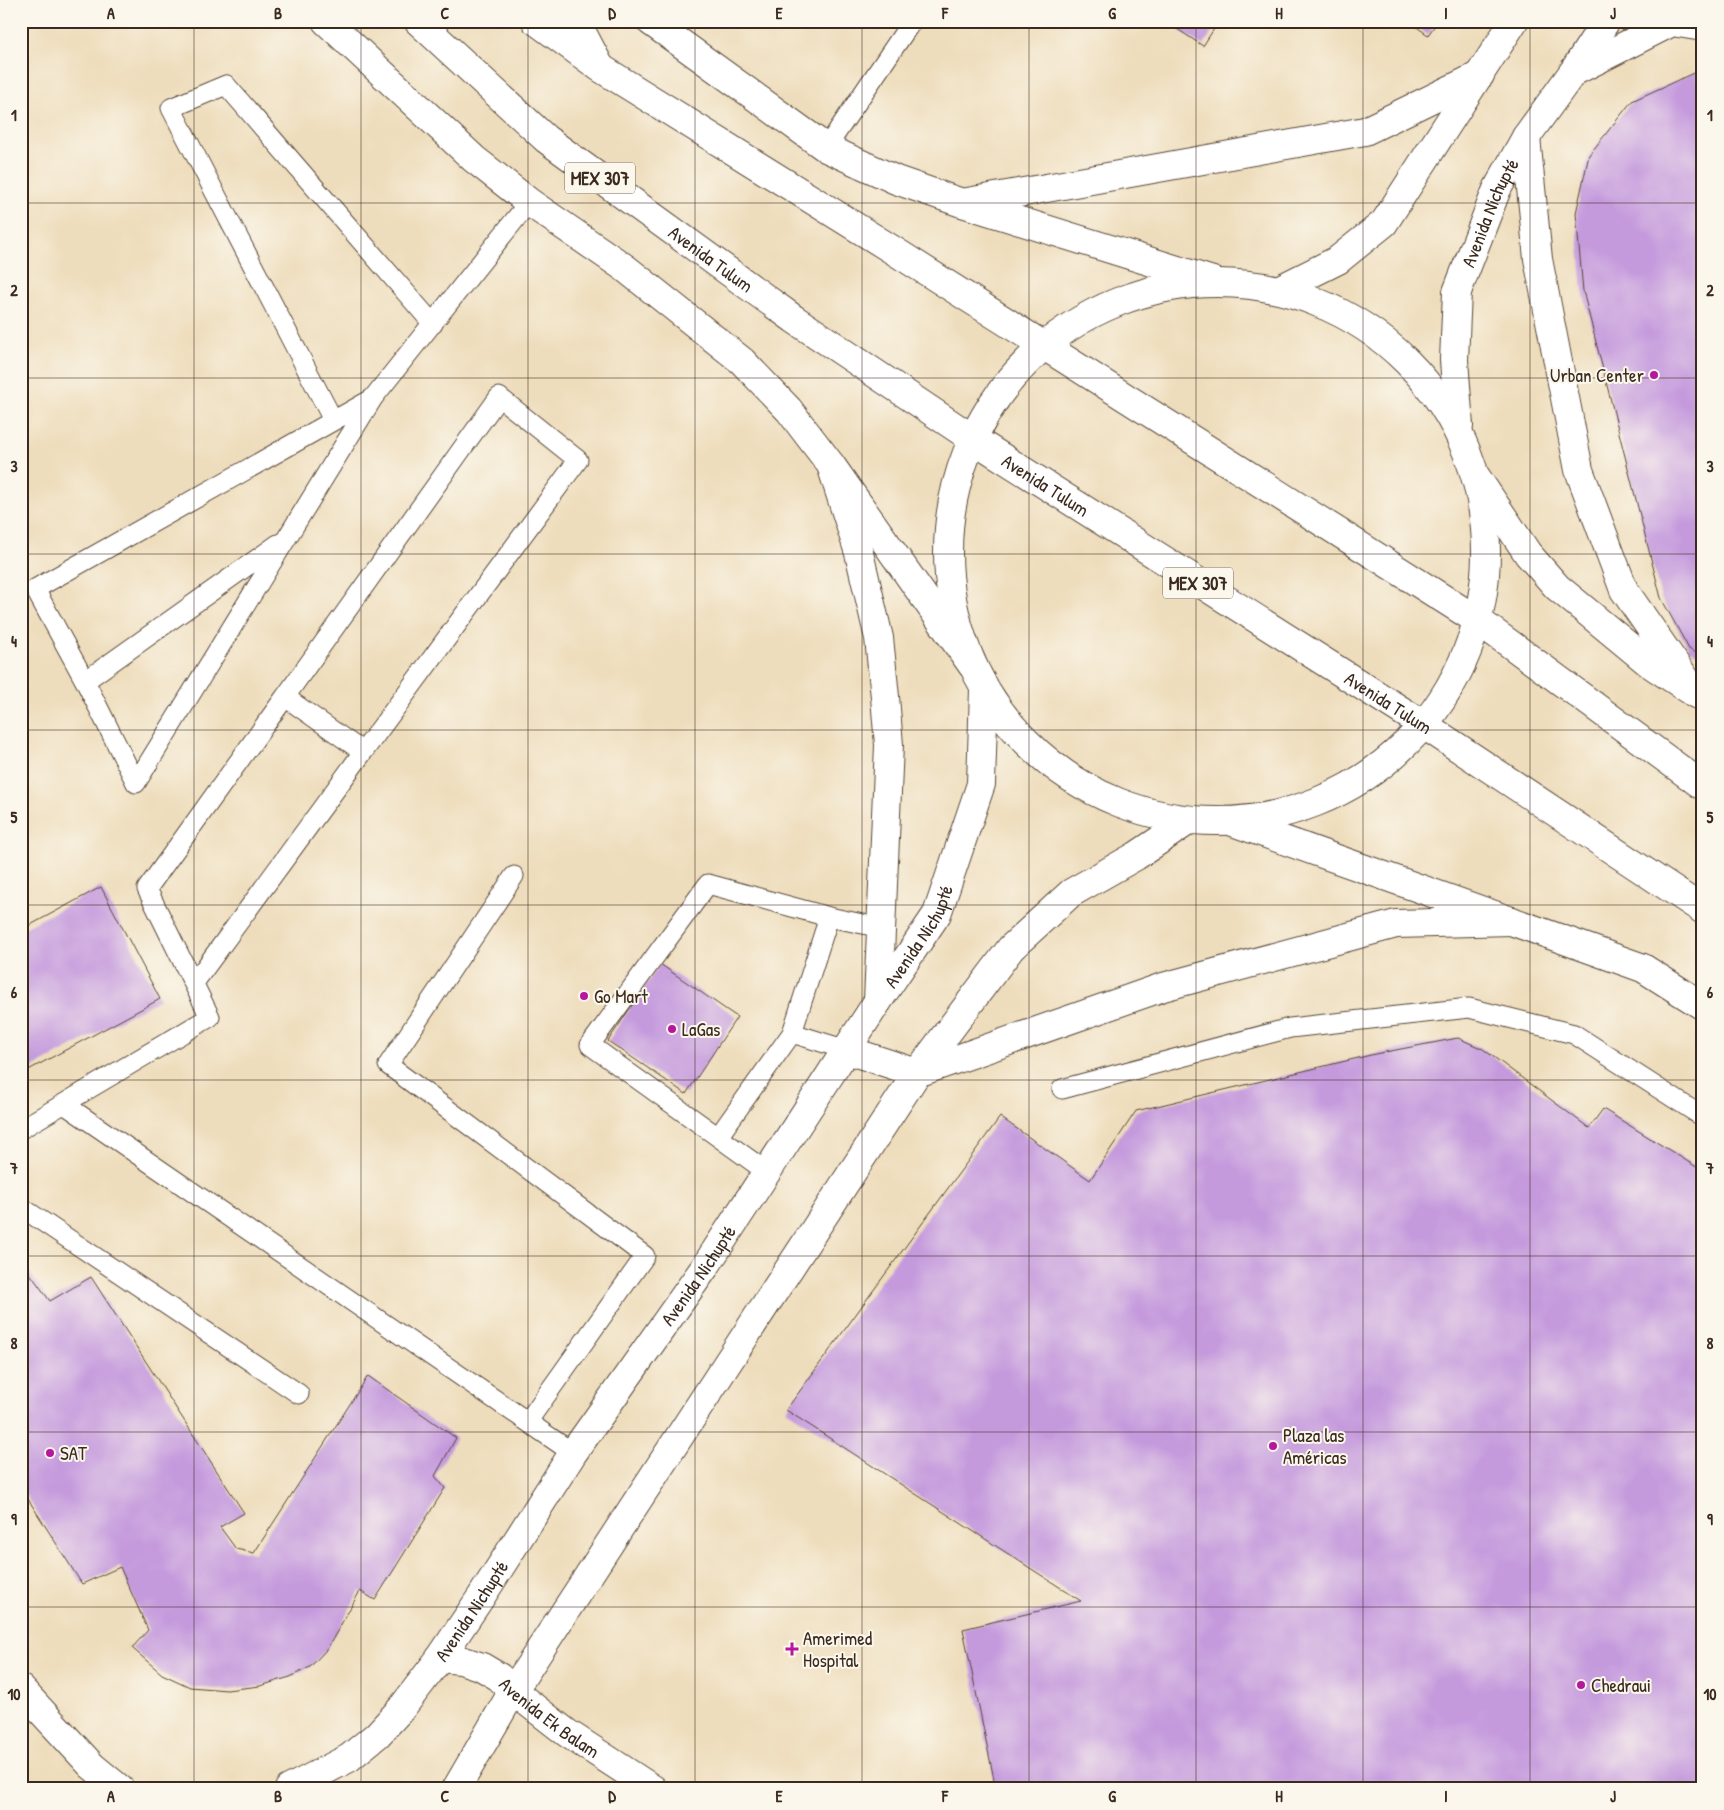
<svg xmlns="http://www.w3.org/2000/svg" width="1724" height="1810" viewBox="0 0 1724 1810" font-family="'Patrick Hand',sans-serif">
  <style>
    .building { fill: #c49add }
    .lines { fill: none; stroke-linecap: round; stroke-linejoin: round }
    .lane-casing { stroke: #564536; stroke-width: 21 }
    .street-casing { stroke: #564536; stroke-width: 30 }
    .secondary-casing { stroke: #564536; stroke-width: 30 }
    .primary-casing { stroke: #564536; stroke-width: 30 }
    .lane { stroke: #fff; stroke-width: 19 }
    .street { stroke: #fff; stroke-width: 28 }
    .secondary { stroke: #fff; stroke-width: 28 }
    .primary { stroke: #fff; stroke-width: 28 }
    .grid { fill: none; stroke: #3b2a1e; stroke-width: 1; stroke-opacity: 0.55 }
    .poi-dot { fill: #b5179e; stroke: #fbf7ec; stroke-width: 2 }
    .labels { text-anchor: middle; dominant-baseline: central; stroke-width: 4; stroke-linejoin: round; paint-order: stroke }
    .shield { fill: #fbf7ec; stroke: #75685c; stroke-width: 1 }
    .shield-label { font-size: 18px; font-weight: bold; fill: #3b2a1e }
    .street-label { font-size: 19px; fill: #3b2a1e; stroke: #fbf7ec }
    .poi-label { font-size: 19px; fill: #3b2a1e; stroke: #fbf7ec; text-anchor: start }
    .neatline { fill: none; stroke: #3b2a1e; stroke-width: 2 }
    .grid-label { font-size: 16px; text-anchor: middle; font-weight: bold; fill: #3b2a1e }
  </style>
  <rect width="100%" height="100%" fill="#fbf7ec"/>
  <filter id="ink" filterUnits="userSpaceOnUse"><feTurbulence type="fractalNoise" baseFrequency=".02" numOctaves="2"/><feDisplacementMap in="SourceGraphic" scale="10" xChannelSelector="R" yChannelSelector="G"/><feConvolveMatrix kernelMatrix="1 2 1 2 8 2 1 2 1" color-interpolation-filters="sRGB"/></filter>
  <filter id="wash" filterUnits="userSpaceOnUse"><feTurbulence type="fractalNoise" baseFrequency=".0096" numOctaves="4" result="noise"/><feDisplacementMap in="SourceGraphic" scale="20" xChannelSelector="R" yChannelSelector="G"/><feGaussianBlur stdDeviation="1.12" result="paint"/><feColorMatrix in="noise" values="0 0 0 0 0 0 0 0 0 0 0 0 0 0 0 0 0 1.4 0 .05"/><feComposite in="paint" operator="in"/></filter>
  <g filter="url(#wash)">
    <rect width="100%" height="100%" fill="#eeddbc"/>
    <g id="blocks">
      <path class="building" d="M1165 21H1219L1203 46Z
        M1408 21H1438L1428 35Z
        M1700 70H1703V658L1689 649 1661 598 1583 291 1576 213 1589 155 1632 101Z
        M101 887 160 999 21 1074V930Z
        M660 964 737 1017 686 1094 608 1041Z
        M1458 1038 1483 1049 1589 1128 1603 1109 1703 1171V1363L1699 1369 1703 1372V1789H996L963 1629 1081 1601 786 1410 1000 1117 1090 1180 1136 1111 1375 1054Z
        M21 1261 50 1301 91 1277 244 1513 220 1527 236 1549 254 1553 368 1376 456 1438 435 1476 445 1488 375 1600 360 1591 327 1649 310 1667 290 1677 260 1686 227 1690 190 1687 162 1674 132 1648 148 1630 120 1567 82 1584 21 1488Z"/>
    </g>
  </g>
  <g filter="url(#ink)">
    <use href="#blocks" fill-opacity="0" stroke="#564536" stroke-width="1"/>
    <g class="lines">
      <defs>
        <path id="lane" d="M826 148 912 21
          M333 420 171 108 226 85 433 324
          M85 681 278 544
          M285 697 499 397 578 460 363 752
          M136 783 373 398 529 202
          M136 783 85 681 35 589 372 399
          M514 876 388 1065 645 1256 528 1421
          M792 1033 847 1050
          M1062 1089 1290 1028 1469 1008 1574 1034 1703 1117
          M64 1104 573 1453
          M21 1129 210 1017 147 889 285 697 363 752 194 983
          M718 1137 792 1033 829 917
          M767 1172 590 1045 708 884 829 917 882 928
          M21 1207 299 1394"/>
        <path id="street" d="M847 1050 917 1073"/>
        <g id="secondary">
          <path d="M326 21 474 159 529 202 625 268 742 361 789 410 831 465 972 665"/>
          <path d="M650 21 826 148 896 180 962 203 1213 281"/>
          <path d="M1477 478 1528 554 1557 587 1649 663 1696 694"/>
          <path d="M1233 822 1643 968 1703 1006"/>
          <path id="s1" d="M440 1658 461 1660 482 1667 499 1677 513 1691 567 1733 653 1789"/>
        </g>
        <g id="primary">
          <path id="s2" d="M418 21 546 139 794 319 973 439 1424 725 1703 910"/>
          <path d="M536 21 599 67 896 252 1480 622 1703 786"/>
          <path d="M576 21 599 65"/>
          <path d="M1575 71 1672 22 1703 27"/>
          <path d="M1526 137 1538 259 1579 470 1624 590 1696 694"/>
          <path d="M962 203 1365 131 1480 75"/>
          <circle cx="1217" cy="552" r="269"/>
          <path d="M1280 289 1338 260 1384 223 1514 21"/>
          <path id="s3" d="M1459 426 1454 360 1457 292 1497 189 1526 137 1573 72 1606 21"/>
          <path d="M831 465 859 553 879 638 885 697 889 745 878 1001"/>
          <path d="M917 1073 1163 987 1396 924 1512 921"/>
          <path d="M21 1689 92 1766 120 1789"/>
          <path id="s4" d="M289 1789 349 1758 377 1735 401 1709 440 1658 481 1597 573 1453 705 1267 878 1001 937 914 981 784 984 689"/>
          <path d="M456 1789 513 1691 917 1073 1011 948 1071 893 1136 856 1188 821"/>
        </g>
      </defs>
      <use href="#lane" class="lane-casing"/>
      <use href="#street" class="street-casing"/>
      <use href="#secondary" class="secondary-casing"/>
      <use href="#primary" class="primary-casing"/>
      <use href="#lane" class="lane"/>
      <use href="#street" class="street"/>
      <use href="#secondary" class="secondary"/>
      <use href="#primary" class="primary"/>
    </g>
  </g>
  <path class="grid" d="M194 21V1789M361 21V1789M528 21V1789M695 21V1789M862 21V1789M1029 21V1789M1196 21V1789M1363 21V1789M1530 21V1789M21 203H1703M21 378H1703M21 554H1703M21 730H1703M21 905H1703M21 1080H1703M21 1256H1703M21 1432H1703M21 1607H1703"/>
  <g class="poi-dot">
    <circle cx="1654" cy="375" r="5"/>
    <circle cx="584" cy="996" r="5"/>
    <circle cx="672" cy="1029" r="5"/>
    <circle cx="1273" cy="1446" r="5"/>
    <circle cx="50" cy="1453" r="5"/>
    <path d="M789.5 1641.5h5v5h5v5h-5v5h-5v-5h-5v-5h5z"/>
    <circle cx="1581" cy="1685" r="5"/>
  </g>
  <g class="labels">
    <g class="shield">
      <rect x="565" y="162.5" width="70" height="31" rx="4"/>
      <rect x="1163" y="567.5" width="70" height="31" rx="4"/>
    </g>
    <g class="shield-label">
      <text x="600" y="178">MEX 307</text>
      <text x="1198" y="583">MEX 307</text>
    </g>
    <g class="street-label">
      <text stroke="none"><textPath href="#s3" startOffset="220">Avenida Nichupté</textPath></text>
      <text stroke="none"><textPath href="#s2" startOffset="378">Avenida Tulum</textPath></text>
      <text stroke="none"><textPath href="#s2" startOffset="782">Avenida Tulum</textPath></text>
      <text stroke="none"><textPath href="#s2" startOffset="1188">Avenida Tulum</textPath></text>
      <text stroke="none"><textPath href="#s4" startOffset="1070">Avenida Nichupté</textPath></text>
      <text stroke="none"><textPath href="#s4" startOffset="665">Avenida Nichupté</textPath></text>
      <text stroke="none"><textPath href="#s4" startOffset="260">Avenida Nichupté</textPath></text>
      <text stroke="none"><textPath href="#s1" startOffset="128">Avenida Ek Balam</textPath></text>
    </g>
    <g class="poi-label">
      <text x="1644" y="375" text-anchor="end">Urban Center</text>
      <text x="594" y="996">Go Mart</text>
      <text x="682" y="1029">LaGas</text>
      <text x="1283" y="1435">Plaza las<tspan x="1283" dy="22">Américas</tspan></text>
      <text x="60" y="1453">SAT</text>
      <text x="803" y="1638">Amerimed<tspan x="803" dy="22">Hospital</tspan></text>
      <text x="1591" y="1685">Chedraui</text>
    </g>
  </g>
  <rect width="1724" height="1810" fill="none" stroke="#fbf7ec" stroke-width="55"/>
  <rect x="28" y="28" width="1668" height="1754" class="neatline"/>
  <g class="grid-label">
    <text x="111" y="19">A</text>
    <text x="278" y="19">B</text>
    <text x="445" y="19">C</text>
    <text x="612" y="19">D</text>
    <text x="779" y="19">E</text>
    <text x="945" y="19">F</text>
    <text x="1112" y="19">G</text>
    <text x="1279" y="19">H</text>
    <text x="1446" y="19">I</text>
    <text x="1613" y="19">J</text>
    <text x="14" y="121">1</text>
    <text x="1710" y="121">1</text>
    <text x="14" y="296">2</text>
    <text x="1710" y="296">2</text>
    <text x="14" y="472">3</text>
    <text x="1710" y="472">3</text>
    <text x="14" y="647">4</text>
    <text x="1710" y="647">4</text>
    <text x="14" y="823">5</text>
    <text x="1710" y="823">5</text>
    <text x="14" y="998">6</text>
    <text x="1710" y="998">6</text>
    <text x="14" y="1174">7</text>
    <text x="1710" y="1174">7</text>
    <text x="14" y="1349">8</text>
    <text x="1710" y="1349">8</text>
    <text x="14" y="1525">9</text>
    <text x="1710" y="1525">9</text>
    <text x="14" y="1700">10</text>
    <text x="1710" y="1700">10</text>
    <text x="111" y="1802">A</text>
    <text x="278" y="1802">B</text>
    <text x="445" y="1802">C</text>
    <text x="612" y="1802">D</text>
    <text x="779" y="1802">E</text>
    <text x="945" y="1802">F</text>
    <text x="1112" y="1802">G</text>
    <text x="1279" y="1802">H</text>
    <text x="1446" y="1802">I</text>
    <text x="1613" y="1802">J</text>
  </g>
</svg>
